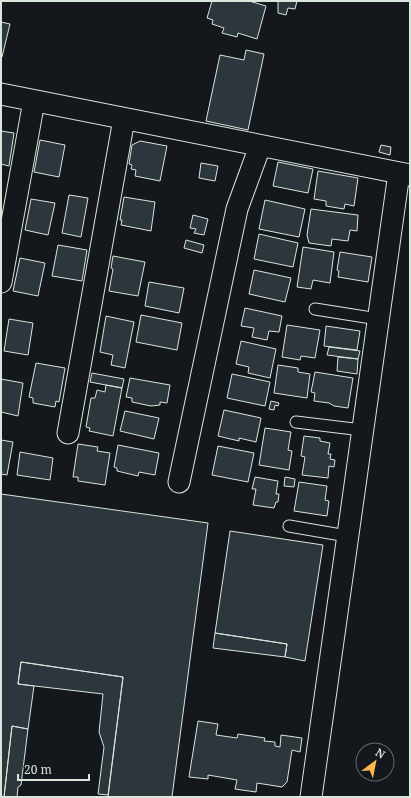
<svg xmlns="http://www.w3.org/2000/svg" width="411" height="798" viewBox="0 0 411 798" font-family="'Noto Serif',serif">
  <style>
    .building { fill: #2c363c; stroke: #d8e6dc }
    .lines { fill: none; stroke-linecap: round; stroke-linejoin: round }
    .lane-casing { stroke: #d8e6dc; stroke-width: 13 }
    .street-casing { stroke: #d8e6dc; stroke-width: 23 }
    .lane { stroke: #14181c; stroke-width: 11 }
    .street { stroke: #14181c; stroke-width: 21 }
  </style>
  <rect width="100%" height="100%" fill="#14181c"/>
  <path class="building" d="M212 1H249L266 6 257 39 238 33 237 37 222 33 224 28 212 24 213 20 207 18Z
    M278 1H297L295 9 288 8 286 15 278 13Z
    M1 22 10 24 2 57H1Z
    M246 50 264 54 248 130 206 121 220 55 244 60Z
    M1 131 14 133 9 166 1 164Z
    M40 140 65 145 59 177 34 172Z
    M140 141 167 146 160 181 135 176 136 170 131 169 132 165 129 164 132 145Z
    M381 145 391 147 390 155 379 152Z
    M278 162 313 169 308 193 273 186Z
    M201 163 218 166 215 181 199 178Z
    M318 171 358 178 354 206 345 204 344 209 326 206V201L314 199Z
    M69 195 88 198 81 237 62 233Z
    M124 197 155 202 151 231 121 225 122 220H120Z
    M31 199 55 203 48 235 25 230Z
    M265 200 305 209 299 237 259 229Z
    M311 209 358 215 357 231 350 230 348 241 332 239 331 246 309 243 307 235Z
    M193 215 208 219 204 235 194 233 196 229 190 228Z
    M259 234 298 243 293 267 254 259Z
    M186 240 204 245 202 253 184 248Z
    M58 245 87 250 82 281 52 276Z
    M303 247 334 252 330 283 313 280 311 289 297 287Z
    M340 252 372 257 368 282 338 277 339 271 337 270Z
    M113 256 145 262 138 296 109 291 113 269 111 268Z
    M20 258 45 263 38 296 13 291Z
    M254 270 291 278 285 302 249 294Z
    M149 282 184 288 179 313 145 306Z
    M245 308 282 316 279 332 269 331 267 340 252 337 254 328 241 326Z
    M141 315 182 323 177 350 136 342Z
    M106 316 134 322 125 368 111 365 113 355 100 352Z
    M9 319 33 323 28 355 4 351Z
    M287 325 320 330 315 358 301 356 300 360 282 357Z
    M326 326 360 331 357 350 324 346Z
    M241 341 276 349 270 378 248 373 249 367 236 364Z
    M329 347 360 351 358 359 327 355Z
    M338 357 358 359 357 374 337 371Z
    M36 363 65 368 59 402 56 401 55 407 33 403V398L29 397Z
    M278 365 298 368V372L310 374 307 398 274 393Z
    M315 372 353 378 348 408 334 406 329 403 314 401 315 393 311 392Z
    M92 373 124 379 122 388 90 382Z
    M232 374 270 382 265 406 227 398Z
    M130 378 170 385 167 403 160 402V405L151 406 132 402V398L126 397Z
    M1 379 23 383 18 416 1 412Z
    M106 385 122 388 113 436 89 431 90 428 86 427 91 398H95L97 390 105 392Z
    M271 401 279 403 278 406 275 405 274 410 269 409Z
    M224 410 261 418 256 442 239 438V441L218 436Z
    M125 411 159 418 154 439 120 431Z
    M265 428 291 432 288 450 292 451 289 470 259 465Z
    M304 436 320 438V441L330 443 328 454H331L330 459 335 460 334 467 329 466 328 478 302 475 305 457 301 456Z
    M1 440 13 442 7 475 1 474Z
    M78 444 98 447 97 451 110 453 105 485 78 481V477H73Z
    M118 445 159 453 155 475 139 472 138 476 117 471V468L114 467Z
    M218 446 254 453 248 482 212 475Z
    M20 452 53 458 50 480 17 475Z
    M255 477 278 481 276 494H279L278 502H276L274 508 253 505 256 489H252Z
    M285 477 295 479 294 487 284 486Z
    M299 482 327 486 325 500 329 501 327 516 294 511Z
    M1 494 208 523 172 797H108L123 677 21 662 18 684 34 686 28 729 12 726 4 797H1Z
    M230 531 323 545 305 661 285 657 287 644 215 633Z
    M215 633 287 644 285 657 213 648Z
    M21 662 123 677 108 795 98 794 104 747 99 732 103 694 18 684Z
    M198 721 218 724 216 735 237 738 238 734 265 738 264 741 275 742V746L280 747 281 735 302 738 300 752 292 750 287 782 282 787 257 783 256 792 235 789 237 780 208 775V779L189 777Z
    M12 726 28 729 21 785 18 787 17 797H4Z"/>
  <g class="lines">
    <defs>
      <path id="lane" d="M315 309 378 319
        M296 422 362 430
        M289 526 347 536"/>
      <path id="street" d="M1 94 410 175
        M1 282 34 101
        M68 433 124 119
        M179 482 237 209 260 146
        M311 797 399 173"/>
    </defs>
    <use href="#lane" class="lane-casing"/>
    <use href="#street" class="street-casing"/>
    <use href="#lane" class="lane"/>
    <use href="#street" class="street"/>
  </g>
  <rect width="411" height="798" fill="none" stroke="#d8e6dc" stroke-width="4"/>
  <g transform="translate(375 762) rotate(32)"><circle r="19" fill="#14181c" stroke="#626a69"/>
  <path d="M0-3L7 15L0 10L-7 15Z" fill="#ffb74d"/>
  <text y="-6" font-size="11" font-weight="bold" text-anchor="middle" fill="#d8e6dc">N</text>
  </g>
  <path d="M18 774v6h71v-6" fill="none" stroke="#d8e6dc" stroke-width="2"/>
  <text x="24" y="774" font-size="12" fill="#d8e6dc" stroke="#14181c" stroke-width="3" paint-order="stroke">20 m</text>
</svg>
